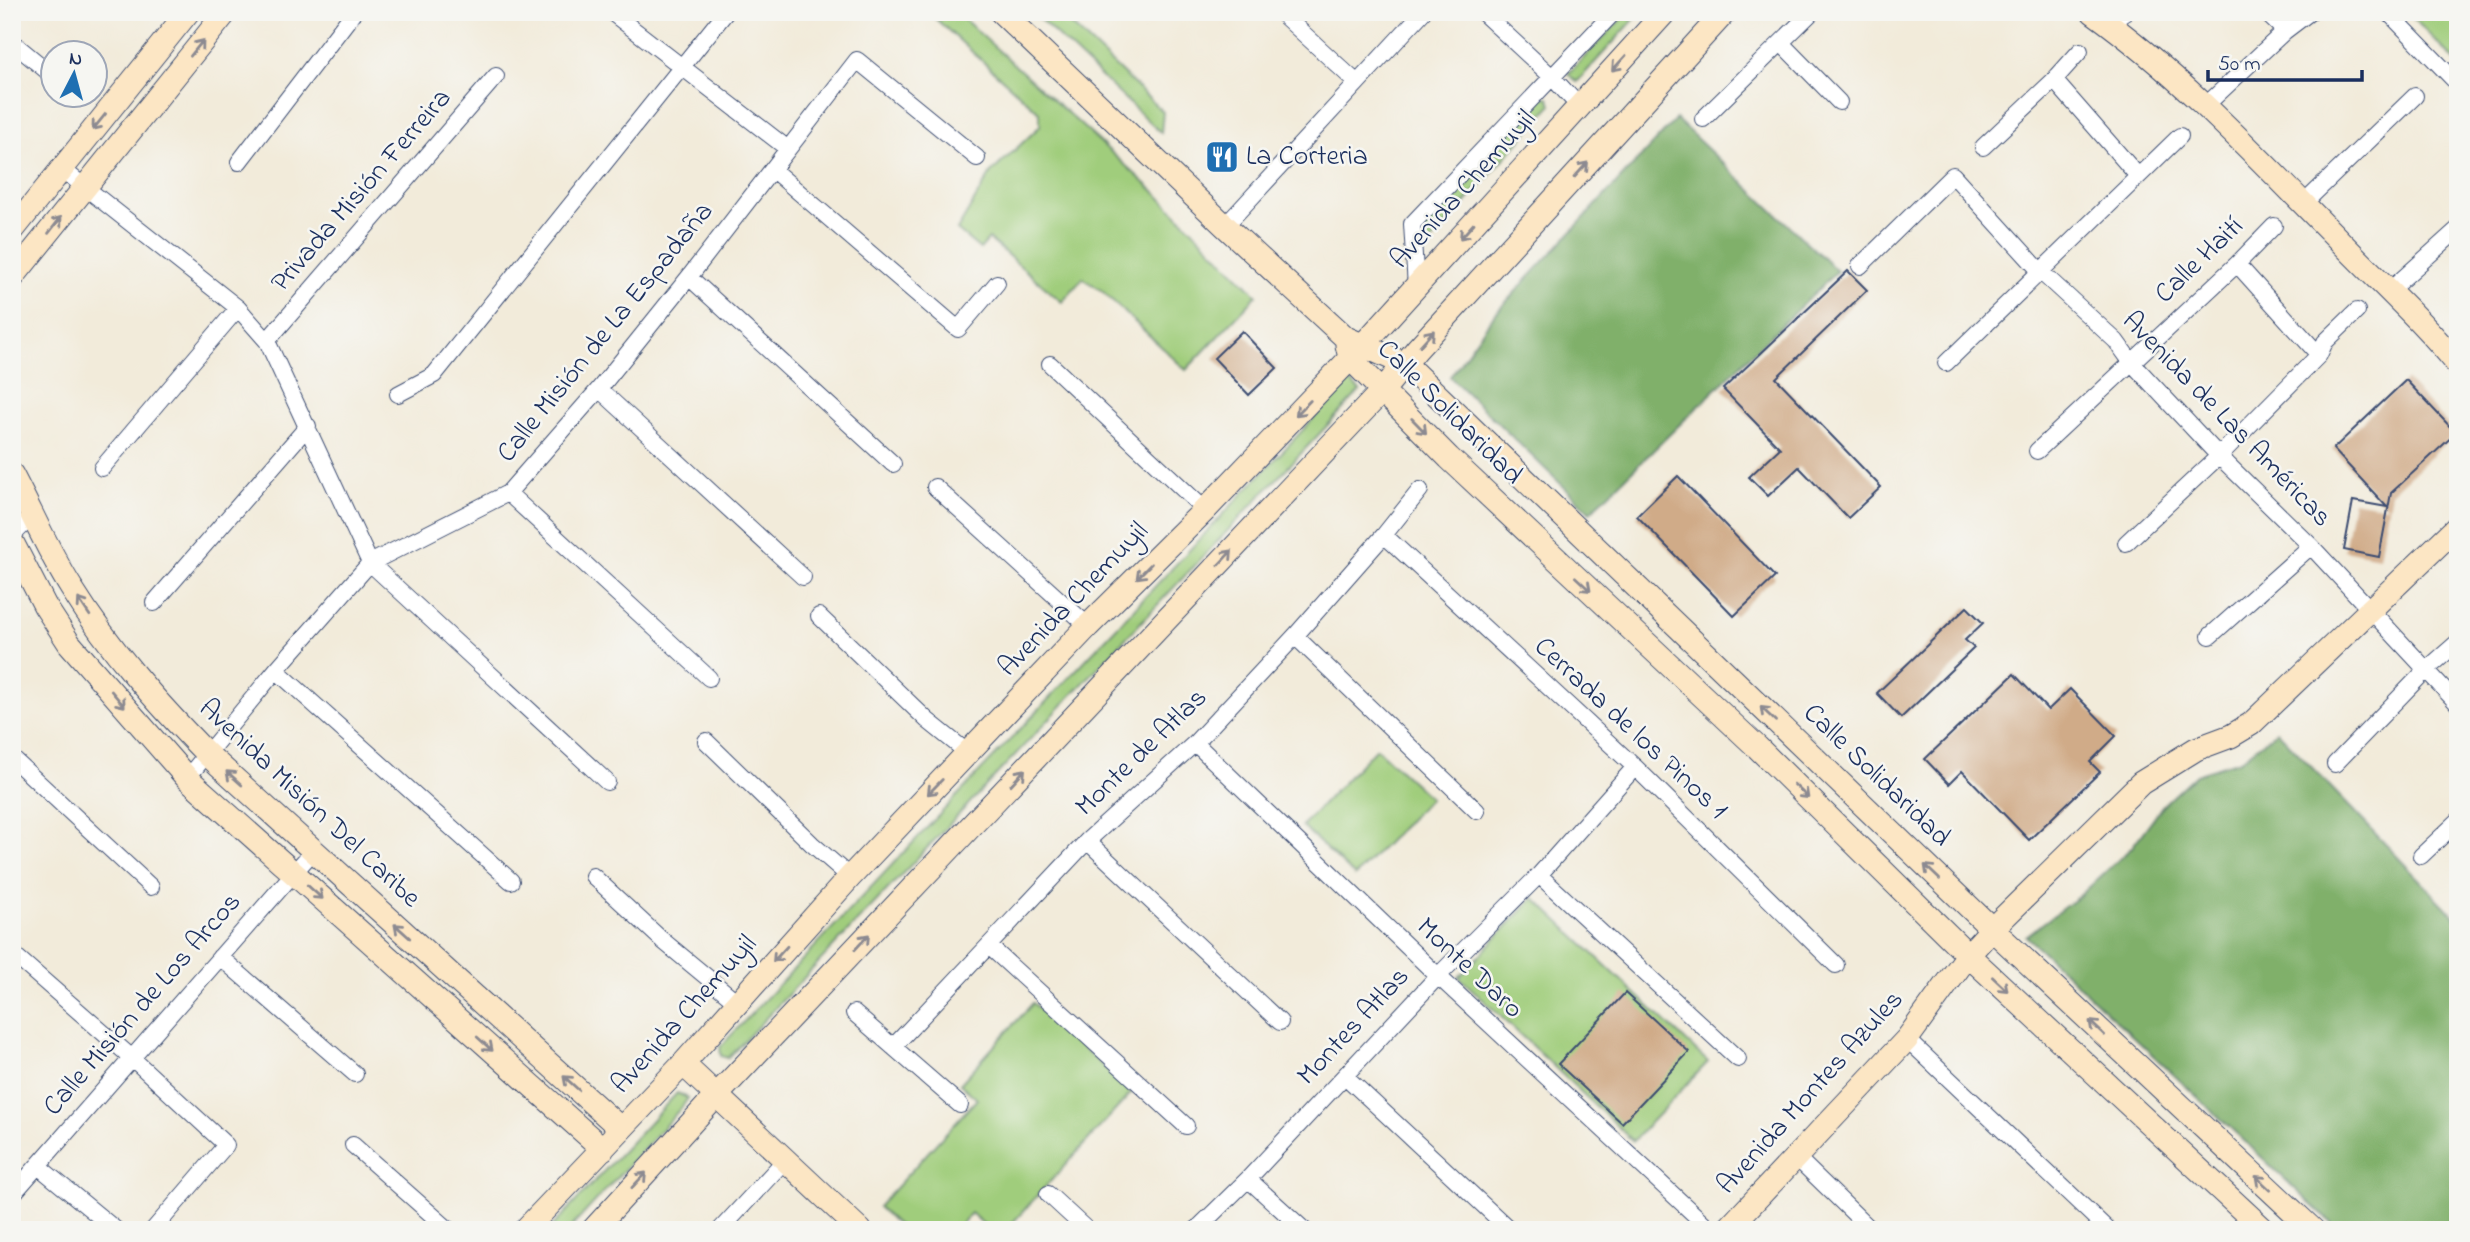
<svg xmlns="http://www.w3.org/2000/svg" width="2470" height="1242" viewBox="0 0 2470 1242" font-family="'Indie Flower',sans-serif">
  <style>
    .green { fill: #a0cd7b; stroke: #5e7e6c; stroke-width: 2 }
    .forest { fill: #80b06b; stroke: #4e7064; stroke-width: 2 }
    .building { fill: #d0ab88 }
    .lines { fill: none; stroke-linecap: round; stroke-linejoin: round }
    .street-casing { stroke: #3b4b71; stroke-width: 18 }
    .secondary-casing { stroke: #3b4b71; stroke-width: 25 }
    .street { stroke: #fff; stroke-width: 16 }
    .secondary { stroke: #fce6c4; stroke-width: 23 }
    .oneway { stroke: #8c8a91 }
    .labels { text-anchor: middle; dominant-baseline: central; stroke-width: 5; stroke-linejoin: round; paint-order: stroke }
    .poi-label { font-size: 28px; fill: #1b2f5e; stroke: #f6f6f2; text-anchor: start }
    .street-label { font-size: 28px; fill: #1b2f5e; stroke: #f6f6f2 }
  </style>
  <rect width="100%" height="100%" fill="#f6f6f2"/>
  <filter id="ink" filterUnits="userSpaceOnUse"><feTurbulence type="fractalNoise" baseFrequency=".0143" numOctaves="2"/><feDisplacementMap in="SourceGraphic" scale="14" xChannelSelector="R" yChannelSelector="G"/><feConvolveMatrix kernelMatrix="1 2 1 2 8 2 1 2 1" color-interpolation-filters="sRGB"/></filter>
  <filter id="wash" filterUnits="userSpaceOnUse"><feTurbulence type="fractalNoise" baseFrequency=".00686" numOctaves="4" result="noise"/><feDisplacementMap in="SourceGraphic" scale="28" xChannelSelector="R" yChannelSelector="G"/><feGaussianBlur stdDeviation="1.57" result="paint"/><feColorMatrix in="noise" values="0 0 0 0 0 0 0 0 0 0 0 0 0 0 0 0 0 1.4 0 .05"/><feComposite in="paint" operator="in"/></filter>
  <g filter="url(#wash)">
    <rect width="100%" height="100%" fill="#f2ebda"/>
    <path class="green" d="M928 12H956L1155 192 1257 295 1186 370 1102 291 1083 278 1062 302 989 239 980 249 957 230 991 173 1040 126V113Z
      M1032 12H1058L1163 112 1161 133Z
      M1628 12H1641L1577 82 1568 74Z
      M2411 12H2458V64L2409 14Z
      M1542 97H1549L1551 105 1425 249V222Z
      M1349 381 1360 391 728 1058 721 1056 720 1047Z
      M1376 748 1430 798 1355 876 1302 826Z
      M1534 898 1708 1062 1633 1141 1459 977Z
      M1033 1003 1132 1092 1006 1230H990L971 1213 956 1230H903L878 1207 977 1099 960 1084Z
      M677 1093 688 1098 682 1107 569 1230H549Z"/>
    <path class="forest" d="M1676 119 1837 271 1590 512 1450 377 1494 315Z
      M2277 731 2458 920V1230H2339L2026 936 2083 893 2132 847 2163 805 2196 774 2240 760Z"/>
    <g id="blocks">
      <path class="building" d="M1848 271 1867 290 1776 378 1881 487 1848 518 1799 467 1768 496 1749 477 1780 448 1723 389Z
        M1242 331 1277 368 1249 395 1214 358Z
        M2406 380 2456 433 2391 493 2379 557 2344 550 2353 501 2387 507 2333 449Z
        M1678 476 1775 577 1734 616 1637 516Z
        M1967 607 1983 623 1965 640 1974 648 1901 718 1877 693Z
        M2014 674 2048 710 2070 689 2116 736 2090 762 2100 772 2029 840 1962 771 1949 784 1925 759Z
        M1625 993 1689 1052 1622 1123 1558 1064Z"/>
    </g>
  </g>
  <g filter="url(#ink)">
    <use href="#blocks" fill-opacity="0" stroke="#3b4b71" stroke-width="2"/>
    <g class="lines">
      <defs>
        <path id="street" d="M611 12 788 149
          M1280 12 1356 82
          M1482 12 1551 76 1579 106
          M2265 12 2285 31
          M2388 12 2458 84
          M2109 23 2126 12
          M12 42 52 75
          M1782 44 1839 102
          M2054 80 2080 51
          M2204 107 2285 31 2310 12
          M1703 119 1812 12
          M1983 147 2054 80 2138 176
          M239 162 354 12
          M62 169 238 308 267 341 370 563 607 782
          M773 170 958 329 997 283
          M2303 204 2415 96
          M1225 226 1423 12
          M2237 264 2319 355
          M1860 266 1953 175 2040 271 2116 341 2132 363 2219 456 2311 546 2458 704
          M689 277 893 464
          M1416 287 1412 224 1614 12
          M2388 292 2458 229
          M267 341 496 76
          M1946 363 2180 136
          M1050 364 1205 510
          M599 389 803 577
          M398 394 434 375 726 12
          M2037 451 2237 264 2274 226
          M102 468 238 308
          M935 487 1088 626
          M508 493 709 678
          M1384 535 1635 767 1836 965
          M12 536 33 515
          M2126 543 2219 456 2319 355 2325 342 2357 311
          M154 603 308 426
          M819 616 927 720 968 753
          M1295 636 1477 811
          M2210 636 2311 546
          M276 670 511 881
          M706 741 812 844 850 877
          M1195 743 1438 976 1711 1230
          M12 758 151 887
          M2335 764 2425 671 2458 642
          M187 778 276 670 370 563 508 493 599 389 689 277 857 60 977 158
          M1087 841 1280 1022
          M2421 856 2458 821
          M1539 875 1738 1059
          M593 876 662 940 737 1002
          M989 946 1186 1126
          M12 953 132 1058 226 1145 153 1230
          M220 957 355 1074
          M854 1013 960 1105
          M1907 1039 2108 1230
          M893 1047 1087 841 1195 743 1295 636 1384 535 1420 490
          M1345 1076 1510 1230
          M353 1145 449 1230
          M1795 1156 1871 1230
          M38 1166 116 1230
          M1248 1179 1304 1230
          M1048 1194 1087 1230
          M12 1195 314 850
          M720 1230 785 1160
          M1196 1230 1248 1179 1438 976 1539 875 1635 767"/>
        <path id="secondary" d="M1001 12 1225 226 1346 338 1405 364 1992 929 2313 1230
          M2093 12C2182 76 2259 159 2336 237 2376 279 2421 319 2458 365
          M12 231 188 12
          M12 278 226 12
          M1347 345 1350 358 1449 458 1757 747 1968 955 2264 1230
          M12 475C32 513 49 553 72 589 110 650 157 703 207 754L621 1129
          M12 542 45 606 69 643 187 778 603 1149
          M683 1064 860 1230
          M525 1230 683 1064 850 877 1088 626 1205 510 1364 344 1665 12
          M593 1230 717 1095 1383 390 1417 349 1725 12
          M1727 1230 1907 1039 1968 955 1992 929 2141 783 2196 749 2231 736 2251 724 2458 526"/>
      </defs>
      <use href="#street" class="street-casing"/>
      <use href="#secondary" class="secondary-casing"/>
      <use href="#street" class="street"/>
      <use href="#secondary" class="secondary"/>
    </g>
    <defs><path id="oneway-shaft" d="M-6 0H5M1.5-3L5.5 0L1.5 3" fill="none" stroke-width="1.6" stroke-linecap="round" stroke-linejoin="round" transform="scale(1.75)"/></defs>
    <g class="oneway">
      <use href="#oneway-shaft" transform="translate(197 48) rotate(-51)"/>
      <use href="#oneway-shaft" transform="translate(1619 63) rotate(132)"/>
      <use href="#oneway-shaft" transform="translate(99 122) rotate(129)"/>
      <use href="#oneway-shaft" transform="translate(1581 170) rotate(-48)"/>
      <use href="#oneway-shaft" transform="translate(55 225) rotate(-52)"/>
      <use href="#oneway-shaft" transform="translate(1467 231) rotate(132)"/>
      <use href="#oneway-shaft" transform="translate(1427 338) rotate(-48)"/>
      <use href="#oneway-shaft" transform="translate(1303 408) rotate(134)"/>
      <use href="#oneway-shaft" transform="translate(1419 426) rotate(46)"/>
      <use href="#oneway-shaft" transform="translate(1225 558) rotate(-47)"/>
      <use href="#oneway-shaft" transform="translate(1144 571) rotate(135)"/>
      <use href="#oneway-shaft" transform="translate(1583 584) rotate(43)"/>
      <use href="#oneway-shaft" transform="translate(84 607) rotate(-124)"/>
      <use href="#oneway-shaft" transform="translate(118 699) rotate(50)"/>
      <use href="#oneway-shaft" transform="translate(1768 714) rotate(-136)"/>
      <use href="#oneway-shaft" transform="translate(1018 777) rotate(-47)"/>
      <use href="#oneway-shaft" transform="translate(234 778) rotate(-138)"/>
      <use href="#oneway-shaft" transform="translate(935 787) rotate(134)"/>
      <use href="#oneway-shaft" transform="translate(1801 791) rotate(44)"/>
      <use href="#oneway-shaft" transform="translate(1932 872) rotate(-136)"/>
      <use href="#oneway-shaft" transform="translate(315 892) rotate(42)"/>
      <use href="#oneway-shaft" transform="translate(402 931) rotate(-138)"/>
      <use href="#oneway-shaft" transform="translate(862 942) rotate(-47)"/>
      <use href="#oneway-shaft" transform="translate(780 954) rotate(132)"/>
      <use href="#oneway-shaft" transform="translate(2000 984) rotate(43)"/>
      <use href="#oneway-shaft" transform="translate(2097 1028) rotate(-137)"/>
      <use href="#oneway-shaft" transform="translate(485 1044) rotate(42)"/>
      <use href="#oneway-shaft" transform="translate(571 1083) rotate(-138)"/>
      <use href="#oneway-shaft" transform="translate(639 1180) rotate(-47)"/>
      <use href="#oneway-shaft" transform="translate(2263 1183) rotate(-137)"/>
    </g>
  </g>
  <defs>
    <symbol id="restaurant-square" viewBox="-11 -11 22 22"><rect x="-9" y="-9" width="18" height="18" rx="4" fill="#1f6fb2" stroke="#f6f6f2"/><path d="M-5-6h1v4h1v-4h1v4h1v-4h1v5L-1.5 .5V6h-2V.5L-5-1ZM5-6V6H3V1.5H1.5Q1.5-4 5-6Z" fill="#fff"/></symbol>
  </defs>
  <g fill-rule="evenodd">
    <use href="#restaurant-square" x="1203" y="138" width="38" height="38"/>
  </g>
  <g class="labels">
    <g class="poi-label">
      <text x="1246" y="157">La Corteria</text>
    </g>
    <g class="street-label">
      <text transform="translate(1464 190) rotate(-48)">Avenida Chemuyil</text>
      <text transform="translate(362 191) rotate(-49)">Privada Misión Ferreira</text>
      <text transform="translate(2200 261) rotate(-44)">Calle Haití</text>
      <text transform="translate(606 333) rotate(-51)">Calle Misión de La Espadaña</text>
      <text transform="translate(1449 413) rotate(45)">Calle Solidaridad</text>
      <text transform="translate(2226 420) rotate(46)">Avenida de Las Américas</text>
      <text transform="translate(1074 600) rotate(-46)">Avenida Chemuyil</text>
      <text transform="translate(1630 729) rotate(43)">Cerrada de los Pinos 1</text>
      <text transform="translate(1142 753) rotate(-44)">Monte de Atlas</text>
      <text transform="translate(1876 776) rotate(44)">Calle Solidaridad</text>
      <text transform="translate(309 804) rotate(43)">Avenida Misión Del Caribe</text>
      <text transform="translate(1469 969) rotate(43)">Monte Daro</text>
      <text transform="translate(143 1005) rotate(-49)">Calle Misión de Los Arcos</text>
      <text transform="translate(685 1015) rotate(-48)">Avenida Chemuyil</text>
      <text transform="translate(1354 1027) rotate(-47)">Montes Atlas</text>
      <text transform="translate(1811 1093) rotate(-48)">Avenida Montes Azules</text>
    </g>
  </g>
  <rect width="2470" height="1242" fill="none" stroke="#f6f6f2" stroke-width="42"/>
  <g transform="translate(74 74) rotate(6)"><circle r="33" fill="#f6f6f2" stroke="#9ea6b7" stroke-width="2"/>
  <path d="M0-5L12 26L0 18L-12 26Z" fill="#1f6fb2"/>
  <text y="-10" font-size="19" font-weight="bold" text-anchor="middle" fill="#1b2f5e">N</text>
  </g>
  <path d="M2208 70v10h154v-10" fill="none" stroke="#1b2f5e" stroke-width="3.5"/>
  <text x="2218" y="70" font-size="21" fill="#1b2f5e" stroke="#f6f6f2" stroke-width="5" paint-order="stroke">50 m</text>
</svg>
